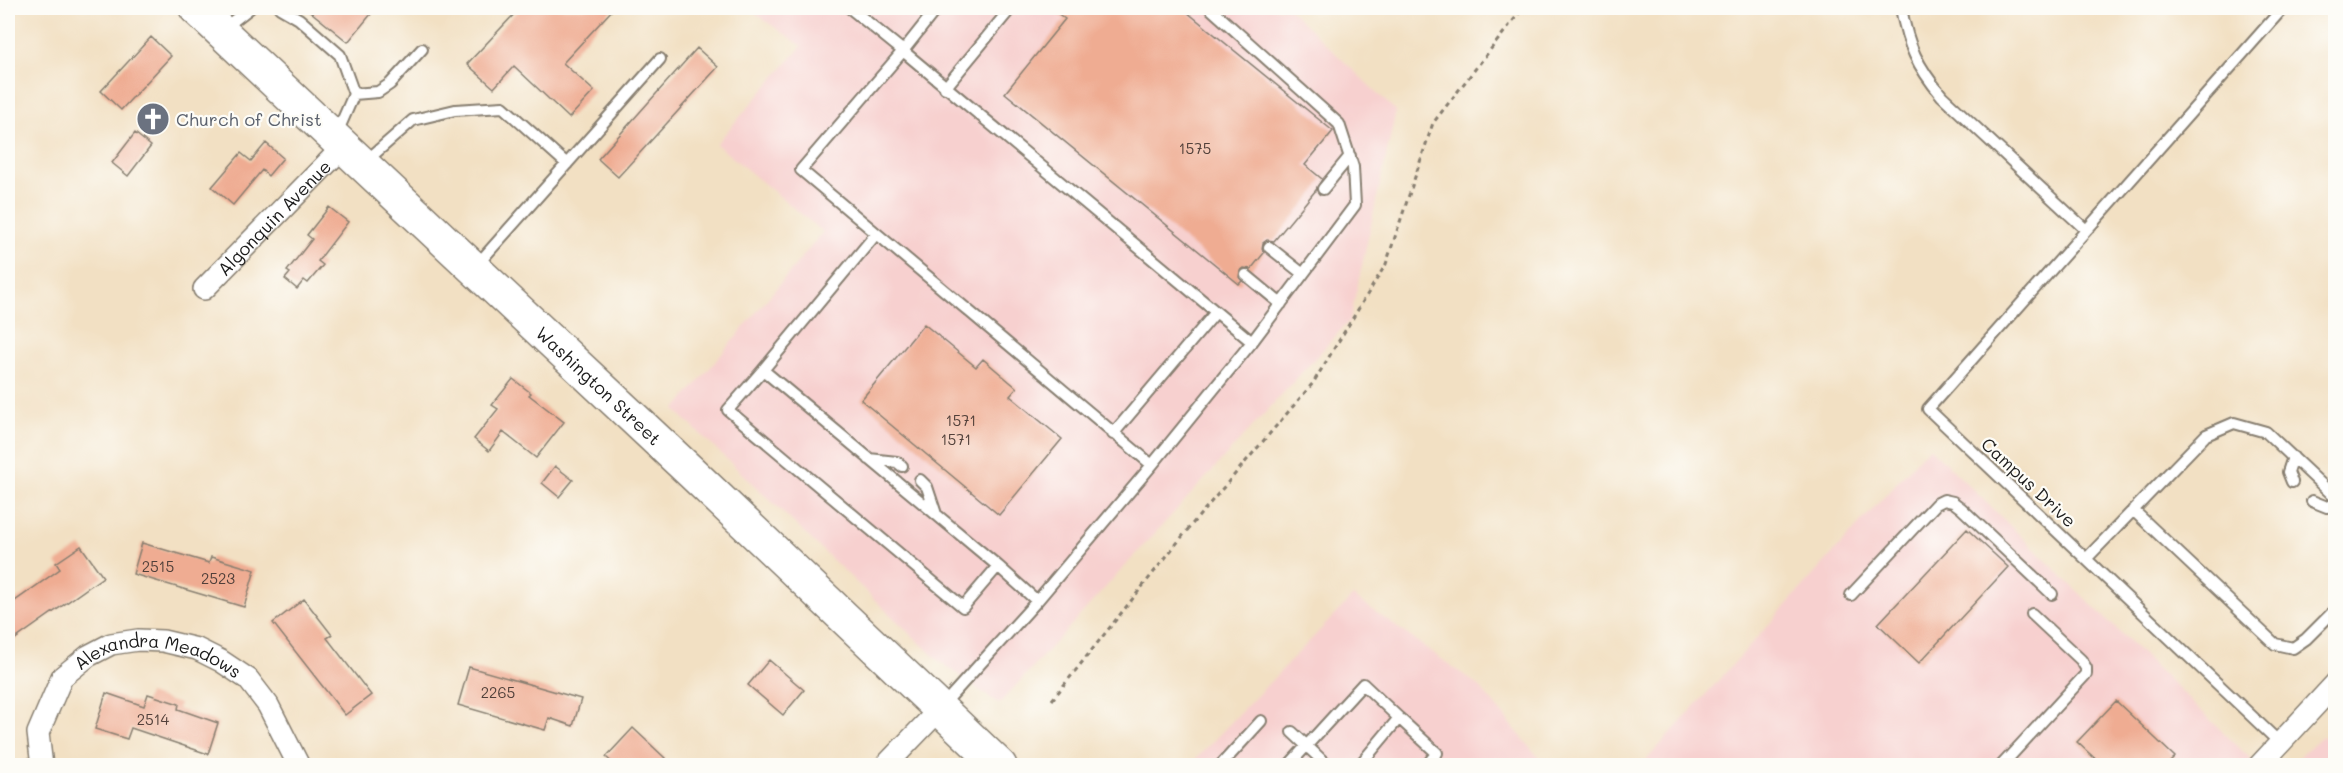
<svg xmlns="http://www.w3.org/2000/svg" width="2343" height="773" viewBox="0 0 2343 773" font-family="Mali,sans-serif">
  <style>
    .built { fill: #f7d0cf }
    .building { fill: #efac92 }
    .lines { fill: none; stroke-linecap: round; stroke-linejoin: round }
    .service-casing { stroke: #877e70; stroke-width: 14 }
    .minor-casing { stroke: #877e70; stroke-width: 24 }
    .primary-casing { stroke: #877e70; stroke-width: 36 }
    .path { stroke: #877e70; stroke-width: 3; stroke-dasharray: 4.5 4.5; stroke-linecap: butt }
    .service { stroke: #fff; stroke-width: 10 }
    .minor { stroke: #fff; stroke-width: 21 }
    .primary { stroke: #fff; stroke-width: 33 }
    .labels { text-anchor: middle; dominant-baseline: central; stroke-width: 4.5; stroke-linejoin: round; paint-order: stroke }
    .number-label { font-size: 15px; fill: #51403a }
    .worship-label { font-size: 18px; fill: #5b616d; stroke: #fdfcf7; text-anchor: start }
    .street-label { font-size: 18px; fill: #1c1c1c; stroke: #fdfcf7 }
  </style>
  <rect width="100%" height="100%" fill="#fdfcf7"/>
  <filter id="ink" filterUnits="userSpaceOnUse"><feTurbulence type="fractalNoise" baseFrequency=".0167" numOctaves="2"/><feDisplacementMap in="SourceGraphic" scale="12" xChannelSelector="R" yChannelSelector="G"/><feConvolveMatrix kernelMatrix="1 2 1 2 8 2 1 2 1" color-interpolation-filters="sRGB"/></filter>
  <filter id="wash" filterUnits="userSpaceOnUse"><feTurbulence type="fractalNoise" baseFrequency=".008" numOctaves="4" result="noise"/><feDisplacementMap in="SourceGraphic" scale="24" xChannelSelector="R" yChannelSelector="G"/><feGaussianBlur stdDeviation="1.35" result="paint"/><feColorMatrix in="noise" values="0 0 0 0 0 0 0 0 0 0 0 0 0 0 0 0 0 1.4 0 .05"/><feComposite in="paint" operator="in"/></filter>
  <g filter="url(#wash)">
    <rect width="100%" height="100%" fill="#f2e0c3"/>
    <path class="built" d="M747 8H1288L1396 111 1350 320 999 704 938 660 675 410 823 232 716 144 802 46Z
      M1929 447 2257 765 1641 766Z
      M1353 596 1478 685 1545 765 1189 766Z
      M2322 736 2335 747V765H2290Z"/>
    <g id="blocks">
      <path class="building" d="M306 8H376L348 42Z
        M520 8H614L563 63 594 91 569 118 514 66 494 88 467 64Z
        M1051 8H1182L1333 131 1305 165 1322 179 1316 190 1274 241 1267 240 1263 243 1262 249 1264 253 1251 269 1244 268 1240 271 1239 277 1242 281 1239 284 1005 93 1065 19Z
        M151 37 171 56 121 110 101 91Z
        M697 48 718 67 618 177 598 159Z
        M135 133 151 146 128 176 112 163Z
        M266 143 283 158 268 176 262 170 233 205 212 187 241 153 251 161Z
        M329 207 348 222 318 261 323 265 308 283 304 280 297 289 285 279 290 273 287 271 312 239 307 235Z
        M924 324 976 367 983 359 1017 388 1010 396 1062 439 999 515 861 400Z
        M513 379 531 393 529 395 564 422 536 458 503 432 489 451 474 439 498 409 492 405Z
        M555 466 573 480 559 497 542 483Z
        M1967 529 2008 567 1919 663 1878 624Z
        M142 543 209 563 211 557 255 570 244 607 133 574Z
        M81 546 103 577 8 644V606L60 569 56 563Z
        M304 599 332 635 327 638 371 695 345 715 273 623Z
        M769 660 804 690 783 715 748 685Z
        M469 667 581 699 573 726 549 718 545 730 458 705Z
        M106 693 144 706 148 694 179 704 178 709 218 723 208 754 131 728 127 739 95 729Z
        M2116 701 2175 757 2167 765H2102L2077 742Z
        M633 728 665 758 658 765H615L606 757Z"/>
    </g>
  </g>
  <g filter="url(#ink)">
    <use href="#blocks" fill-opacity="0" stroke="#877e70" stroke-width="1.5"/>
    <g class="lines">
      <defs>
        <path id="service" d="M280 8 299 19 340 55 354 94 337 133
          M850 8 903 51 801 170 1152 465
          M937 8 903 51 1252 342
          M1901 8C1908 46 1917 66 1942 96L2086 230
          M223 29 250 8
          M945 88 1011 8
          M354 94 378 92 390 84 422 49
          M365 162 413 120 455 110 503 107 567 164
          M1323 189 1350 156
          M876 234 763 370 998 566 1037 601
          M1269 247 1303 274
          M476 266 660 59
          M1246 275 1281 304
          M763 370 728 410 963 607 998 566
          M1113 434 1216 312
          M869 459 897 462 902 466
          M920 480 927 487 936 514
          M2292 482 2288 472 2293 457
          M2312 501 2327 507 2336 504
          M2133 510 2275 644 2293 648 2306 639 2336 609
          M2086 559 2206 435 2234 423 2266 432 2336 498
          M1851 595 1936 504 1944 500 1953 502 1961 508 2052 594
          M942 706 1037 601 1152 465 1252 342 1355 205 1353 167 1339 124 1210 8
          M1292 732 1328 766
          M2280 743 1928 409 2283 8
          M1220 766 1261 721
          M1288 766 1363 684 1399 718
          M1359 766 1399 718 1437 753 1426 766
          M2001 766 2086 674V668L2081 660 2032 614"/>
        <g id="minor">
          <path id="s1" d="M204 289 344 146"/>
          <path id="s2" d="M42 766 38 733 62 677 88 656 111 644 138 640 163 641 197 649 221 661 248 679 268 705 299 766"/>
          <path d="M885 766 940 709"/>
          <path d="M2259 766 2336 683"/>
        </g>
        <g id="primary">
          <path id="s3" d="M196 8 691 472 1000 766"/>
        </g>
      </defs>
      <use href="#service" class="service-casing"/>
      <use href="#minor" class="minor-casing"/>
      <use href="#primary" class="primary-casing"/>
      <path class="path" d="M1052 700 1193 523 1313 383 1386 264 1433 123 1523 8"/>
      <use href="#service" class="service"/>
      <use href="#minor" class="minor"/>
      <use href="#primary" class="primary"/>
    </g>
  </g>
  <defs>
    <symbol id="church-disc" viewBox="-11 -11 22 22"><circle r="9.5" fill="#6b7280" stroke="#fdfcf7"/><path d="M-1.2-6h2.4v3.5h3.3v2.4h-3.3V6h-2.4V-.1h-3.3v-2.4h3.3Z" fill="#fff"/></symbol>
  </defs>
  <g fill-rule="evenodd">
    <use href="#church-disc" x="134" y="100" width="38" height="38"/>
  </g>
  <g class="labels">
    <g class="number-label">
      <text x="1195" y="148">1575</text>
      <text x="961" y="420">1571</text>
      <text x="956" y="439">1571</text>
      <text x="158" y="566">2515</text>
      <text x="218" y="578">2523</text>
      <text x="498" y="692">2265</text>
      <text x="153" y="719">2514</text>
    </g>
    <g class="worship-label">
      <text x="176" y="119">Church of Christ</text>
    </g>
    <g class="street-label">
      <text stroke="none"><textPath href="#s1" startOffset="100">Algonquin Avenue</textPath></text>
      <text stroke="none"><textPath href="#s3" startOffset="552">Washington Street</textPath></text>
      <text transform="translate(2029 482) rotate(43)">Campus Drive</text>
      <text stroke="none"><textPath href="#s2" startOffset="201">Alexandra Meadows</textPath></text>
    </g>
  </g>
  <rect width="2343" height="773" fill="none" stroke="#fdfcf7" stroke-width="30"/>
</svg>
